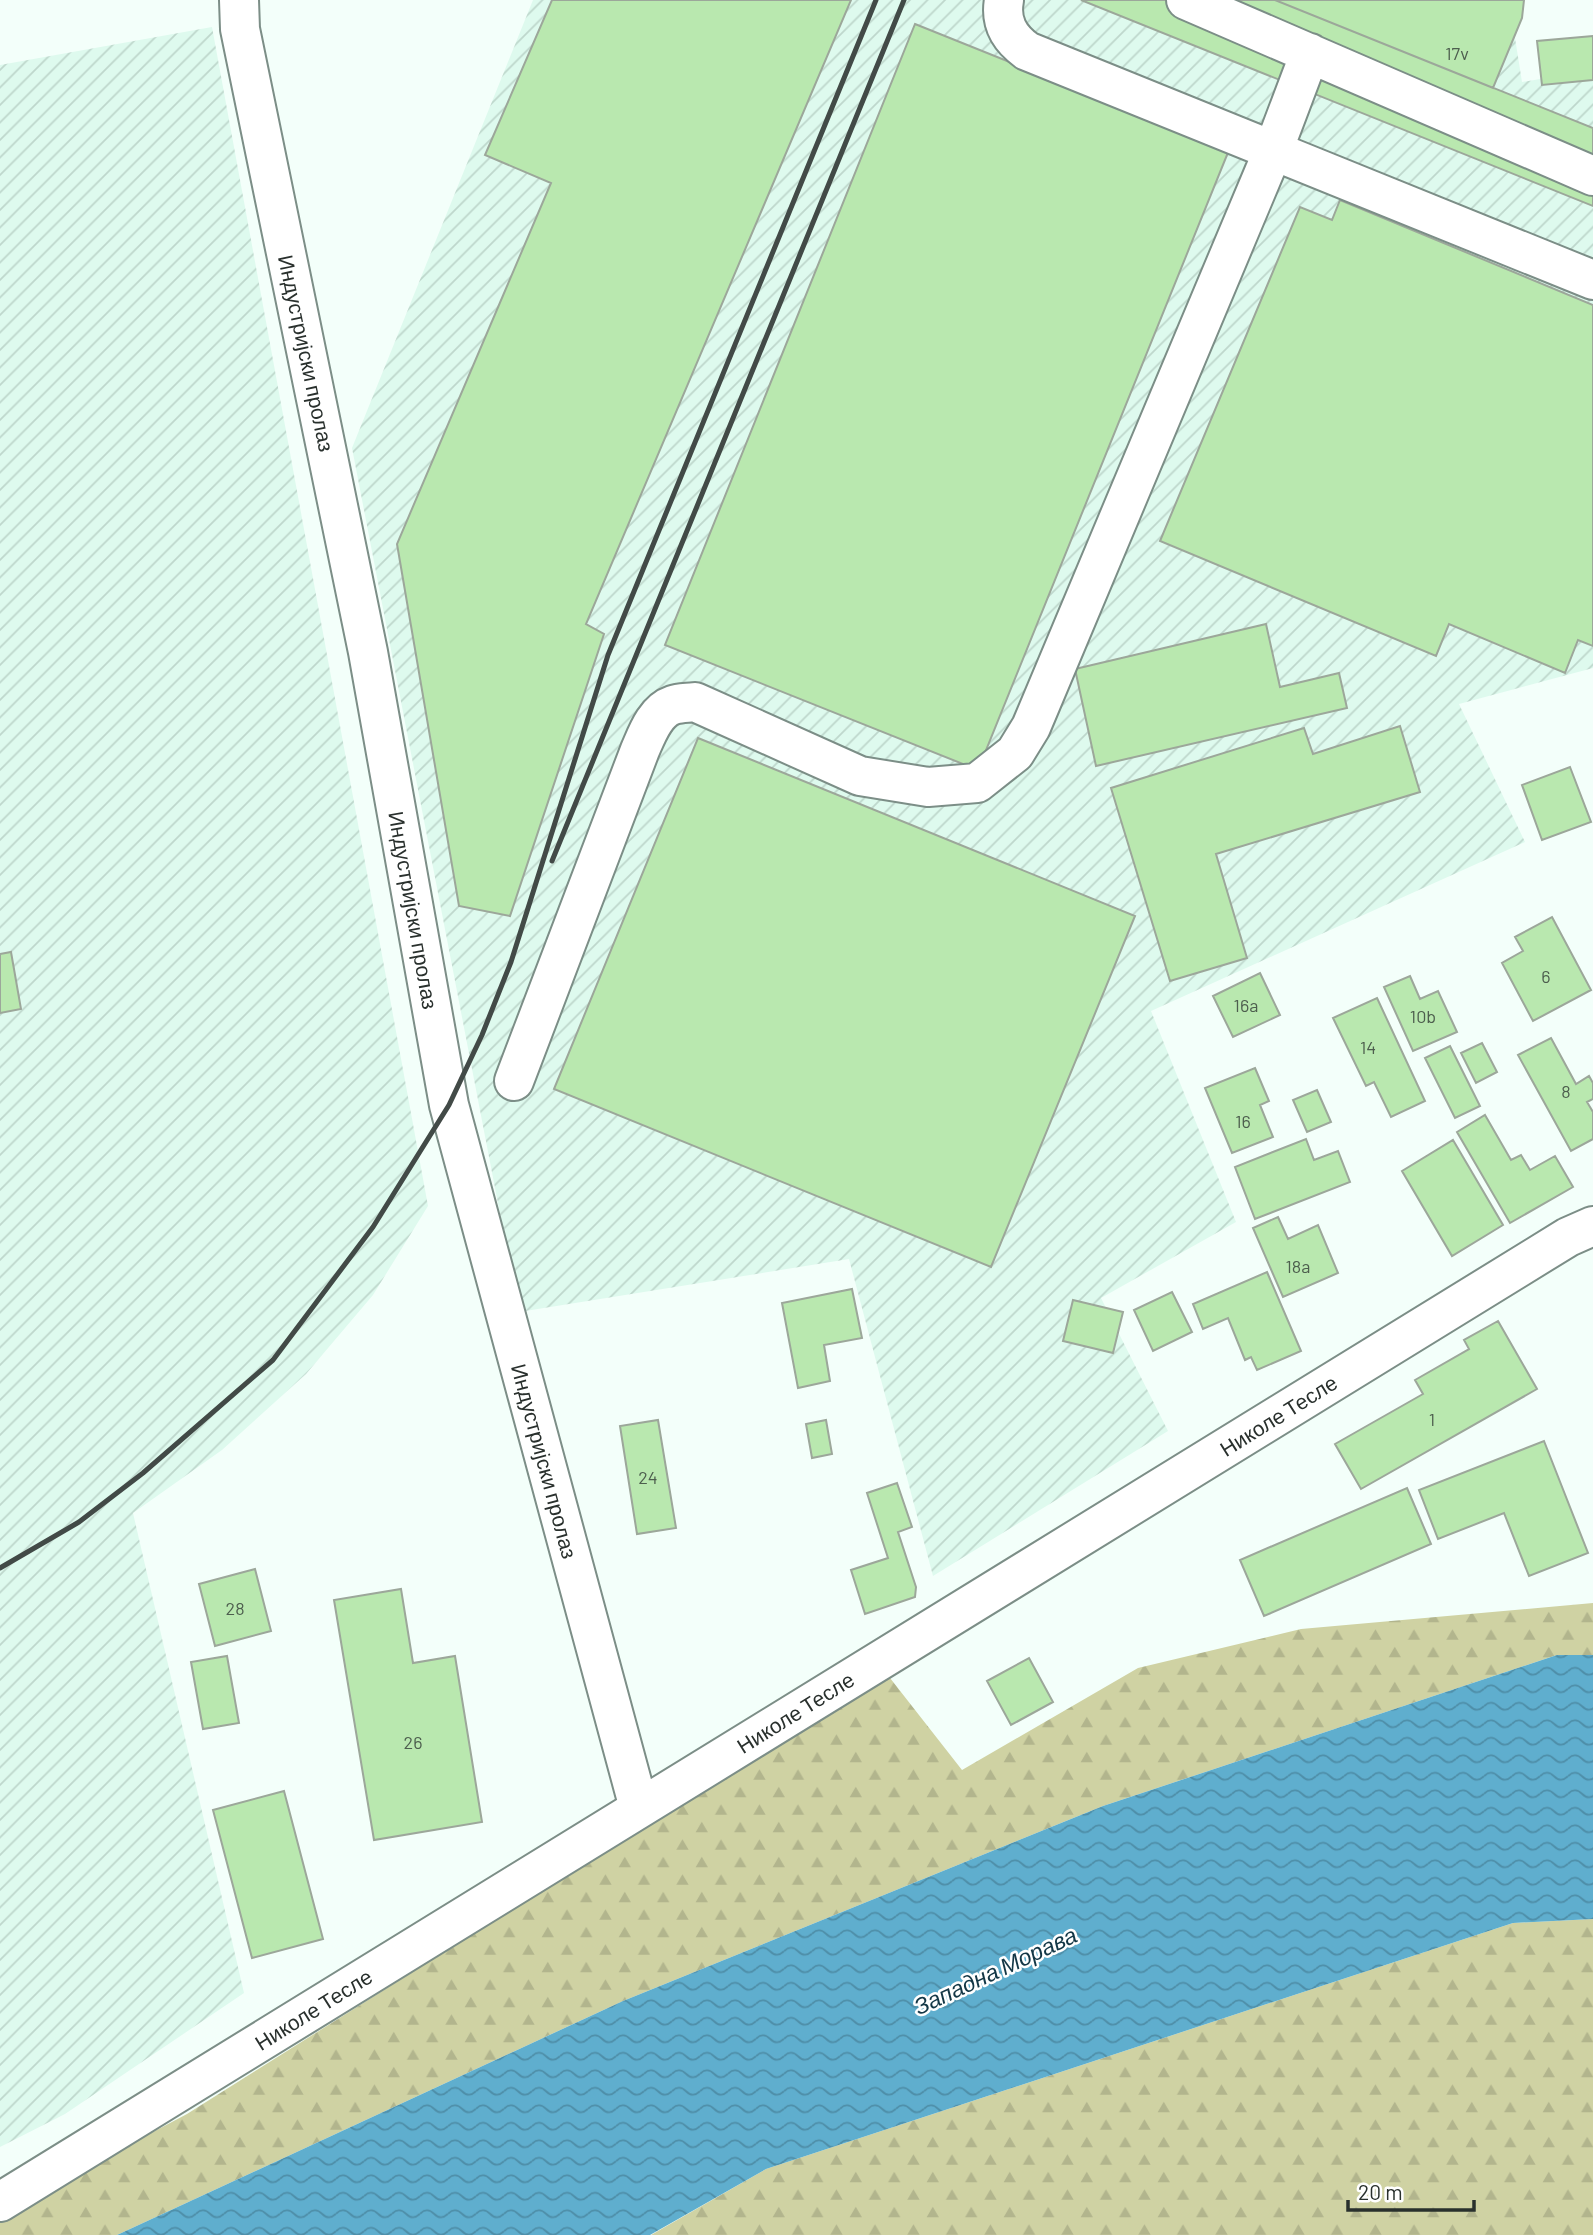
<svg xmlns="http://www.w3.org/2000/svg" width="1593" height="2235" viewBox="0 0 1593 2235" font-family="Barlow,sans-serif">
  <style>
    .industrial { fill: url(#industrial-furrows) }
    .forest { fill: url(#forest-firs) }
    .water { fill: url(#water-waves) }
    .building { fill: #b9e8af; stroke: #9ca79a; stroke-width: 2 }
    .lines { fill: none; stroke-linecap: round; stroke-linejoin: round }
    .minor-casing { stroke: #7c8e87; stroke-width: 42 }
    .minor { stroke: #fff; stroke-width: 38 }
    .rail { stroke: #424a47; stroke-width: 5 }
    .labels { text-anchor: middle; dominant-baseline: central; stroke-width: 5; stroke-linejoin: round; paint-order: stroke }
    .number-label { font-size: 18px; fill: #4d5e4e }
    .street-label { font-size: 21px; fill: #29302d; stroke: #fff }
    .water-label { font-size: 23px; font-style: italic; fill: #133746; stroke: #fff }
  </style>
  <defs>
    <pattern id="industrial-furrows" width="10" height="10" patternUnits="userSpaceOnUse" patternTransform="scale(1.75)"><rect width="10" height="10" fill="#defaee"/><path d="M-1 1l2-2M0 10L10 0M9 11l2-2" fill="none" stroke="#bed7cc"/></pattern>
    <pattern id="forest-firs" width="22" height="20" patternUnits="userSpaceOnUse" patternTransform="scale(1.75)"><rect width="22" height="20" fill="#cfd2a3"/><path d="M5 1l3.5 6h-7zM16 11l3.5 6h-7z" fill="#b2b58d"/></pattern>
    <pattern id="water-waves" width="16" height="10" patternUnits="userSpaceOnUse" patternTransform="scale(1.75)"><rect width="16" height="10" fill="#5faece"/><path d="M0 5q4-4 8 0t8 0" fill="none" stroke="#4e8ea8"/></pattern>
  </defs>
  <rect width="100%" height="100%" fill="#f3fffa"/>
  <path class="industrial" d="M533 0H1509L1522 82 1593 70V668L1459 704 1525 842 1151 1011 1236 1222 1101 1298 1168 1431 933 1576 849 1259 519 1312 352 448Z
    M212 27 428 1206 373 1295 306 1374 222 1450 133 1513 244 1993 65 2114 0 2147V65Z"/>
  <path class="forest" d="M1593 1603V1655H1557L1103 1806 623 2001 117 2235H0V2213L187 2114 476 1932 890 1678 962 1770 1138 1668 1301 1629Z
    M1593 1919V2235H651L766 2169 1513 1923Z"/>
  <path class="water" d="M1557 1655H1593V1919L1513 1923 766 2169 650 2235H117L623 2001 1103 1806Z"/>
  <path class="building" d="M552 0H851L586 624 604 634 510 916 459 906 397 544 551 183 485 155Z
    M1081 0H1275L1593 128V206Z
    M1275 0H1524L1522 18 1493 88Z
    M915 24 1229 150 978 770 665 645Z
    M1593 36V80L1542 85 1537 41Z
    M1340 200 1593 305V646L1578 640 1565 673 1449 624 1436 656 1160 541 1300 207 1332 220Z
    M1266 624 1280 687 1339 673 1347 708 1096 766 1075 669Z
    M1400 726 1420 792 1216 854 1247 958 1170 981 1111 788 1304 728 1313 754Z
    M698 738 1135 916 991 1267 554 1089Z
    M1570 767 1591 822 1542 840 1522 785Z
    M1552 917 1591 990 1533 1021 1502 963 1523 951 1515 937Z
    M11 952 21 1009 0 1013V954Z
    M1260 973 1280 1015 1233 1037 1213 996Z
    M1410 976 1420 999 1438 991 1457 1032 1413 1051 1384 987Z
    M1377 998 1425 1101 1391 1117 1374 1082 1366 1086 1333 1018Z
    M1551 1038 1576 1084 1589 1076 1593 1083V1099L1587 1102 1593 1112V1139L1571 1151 1518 1055Z
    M1482 1043 1497 1072 1476 1083 1461 1053Z
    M1450 1046 1480 1106 1455 1118 1425 1058Z
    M1255 1068 1269 1101 1260 1105 1273 1137 1232 1153 1205 1088Z
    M1317 1090 1331 1122 1307 1132 1293 1100Z
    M1485 1115 1511 1160 1521 1155 1530 1170 1555 1156 1573 1187 1510 1223 1457 1132Z
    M1306 1139 1314 1160 1338 1151 1350 1182 1255 1219 1235 1167Z
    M1453 1140 1503 1225 1452 1256 1402 1171Z
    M1278 1217 1288 1239 1318 1225 1338 1273 1283 1297 1253 1228Z
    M1267 1272 1301 1351 1257 1370 1251 1357 1245 1360 1228 1318 1203 1329 1193 1304Z
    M852 1289 862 1338 824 1345 830 1381 798 1388 782 1303Z
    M1172 1292 1192 1332 1153 1351 1134 1310Z
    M1073 1300 1123 1312 1113 1353 1063 1341Z
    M1498 1321 1537 1389 1361 1489 1335 1444 1423 1394 1415 1380 1469 1349 1464 1340Z
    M658 1420 676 1528 637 1534 620 1426Z
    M826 1420 832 1454 812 1458 806 1424Z
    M1544 1441 1588 1553 1529 1576 1504 1513 1438 1539 1419 1490Z
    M897 1483 912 1527 898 1532 916 1587 915 1597 865 1614 851 1570 888 1558 867 1493Z
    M1407 1488 1431 1544 1264 1616 1240 1560Z
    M255 1569 271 1631 215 1646 199 1584Z
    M401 1589 413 1663 455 1656 482 1822 374 1840 334 1600Z
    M227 1656 239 1723 203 1729 191 1662Z
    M1029 1658 1053 1702 1011 1725 987 1681Z
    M284 1791 323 1939 252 1958 213 1810Z"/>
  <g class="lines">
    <defs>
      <path id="minor" d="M239 0 240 29 368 652 449 1105 639 1808
        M1004 0C1000 22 1009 38 1027 51L1593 280
        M1186 0 1593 176
        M514 1081 640 750C647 734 655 711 673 705 679 703 688 703 695 702L860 776 928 787 977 783 1015 753 1031 727 1273 151 1310 53
        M0 2202 1568 1237 1593 1226"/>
    </defs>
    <use href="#minor" class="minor-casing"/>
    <use href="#minor" class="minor"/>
    <path class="rail" d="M552 861 904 0
      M0 1568 79 1522 143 1473 273 1360 373 1227 449 1105 482 1035 511 962 608 655 876 0"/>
  </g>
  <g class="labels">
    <g class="number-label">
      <text x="1457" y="53">17v</text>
      <text x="1546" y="976">6</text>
      <text x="1246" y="1005">16a</text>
      <text x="1423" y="1016">10b</text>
      <text x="1368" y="1047">14</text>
      <text x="1566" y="1091">8</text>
      <text x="1243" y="1121">16</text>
      <text x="1298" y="1266">18a</text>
      <text x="1432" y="1419">1</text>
      <text x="648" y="1477">24</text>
      <text x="235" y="1608">28</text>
      <text x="413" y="1742">26</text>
    </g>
    <g class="street-label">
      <text transform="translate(307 353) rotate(78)">Индустријски пролаз</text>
      <text transform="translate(414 910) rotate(80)">Индустријски пролаз</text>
      <text transform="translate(1278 1415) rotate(-32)">Николе Тесле</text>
      <text transform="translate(545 1461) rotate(75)">Индустријски пролаз</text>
      <text transform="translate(795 1712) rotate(-32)">Николе Тесле</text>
      <text transform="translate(313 2009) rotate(-32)">Николе Тесле</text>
    </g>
    <g class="water-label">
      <text transform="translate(995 1970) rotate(-25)">Западна Морава</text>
    </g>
  </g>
  <path d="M1348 2200v10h126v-10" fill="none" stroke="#29302d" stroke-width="3.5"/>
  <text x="1358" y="2200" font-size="21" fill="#29302d" stroke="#ffffff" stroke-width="5" paint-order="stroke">20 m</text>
</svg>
